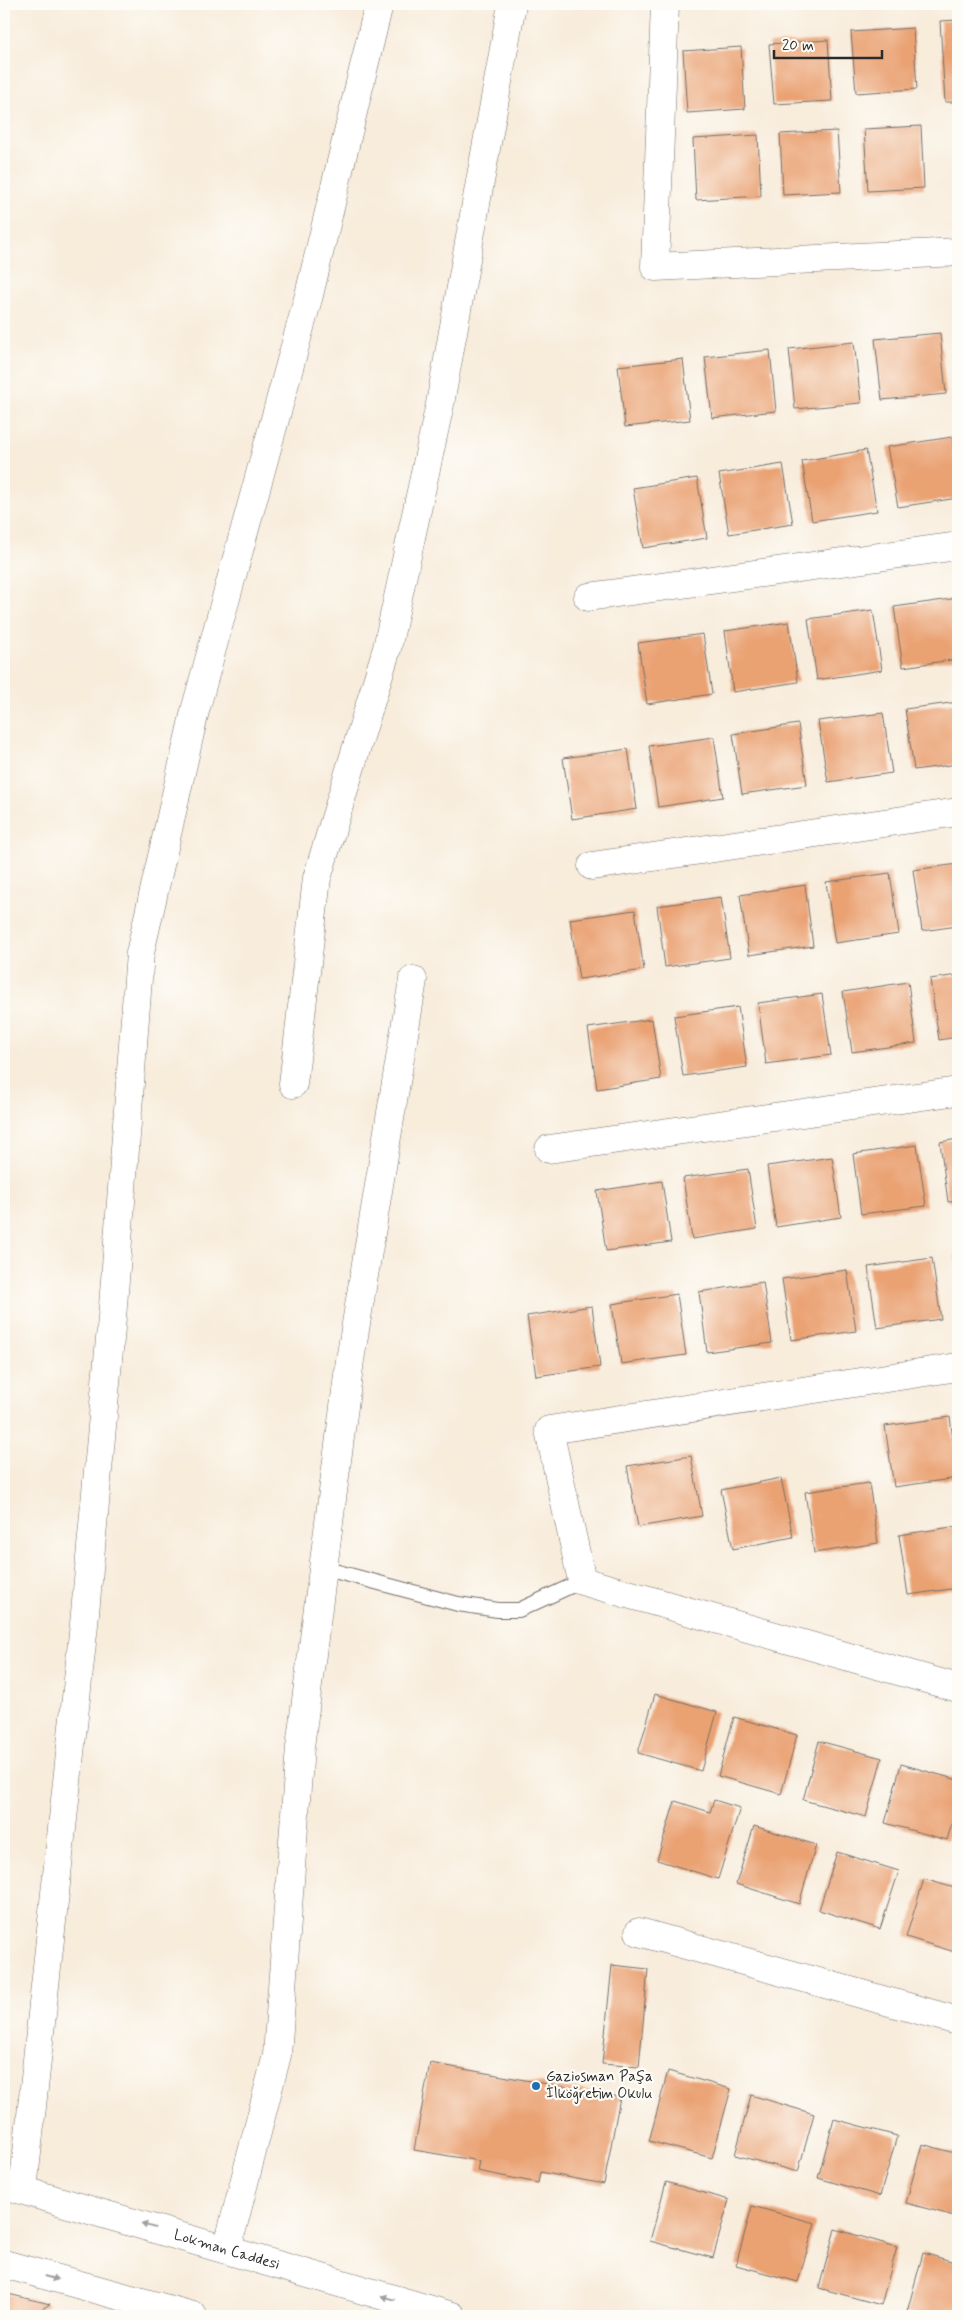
<svg xmlns="http://www.w3.org/2000/svg" width="962" height="2320" viewBox="0 0 962 2320" font-family="Mynerve,sans-serif">
  <style>
    .building { fill: #eaa273 }
    .lines { fill: none; stroke-linecap: round; stroke-linejoin: round }
    .service-casing { stroke: #736f69; stroke-width: 16 }
    .minor-casing { stroke: #736f69; stroke-width: 29 }
    .tertiary-casing { stroke: #736f69; stroke-width: 29 }
    .service { stroke: #fff; stroke-width: 14 }
    .minor { stroke: #fff; stroke-width: 28 }
    .tertiary { stroke: #fff; stroke-width: 28 }
    .oneway { fill: #a0a0a0 }
    .poi-dot { fill: #1f6fb2; stroke: #fdfcf7; stroke-width: 2 }
    .labels { text-anchor: middle; dominant-baseline: central; stroke-width: 4.5; stroke-linejoin: round; paint-order: stroke }
    .poi-label { font-size: 15px; fill: #2b2b2b; stroke: #fdfcf7; text-anchor: start }
    .street-label { font-size: 15px; fill: #2b2b2b; stroke: #fdfcf7 }
  </style>
  <rect width="100%" height="100%" fill="#fdfcf7"/>
  <filter id="ink" filterUnits="userSpaceOnUse"><feTurbulence type="fractalNoise" baseFrequency=".02" numOctaves="2"/><feDisplacementMap in="SourceGraphic" scale="10" xChannelSelector="R" yChannelSelector="G"/><feConvolveMatrix kernelMatrix="1 2 1 2 8 2 1 2 1" color-interpolation-filters="sRGB"/></filter>
  <filter id="wash" filterUnits="userSpaceOnUse"><feTurbulence type="fractalNoise" baseFrequency=".0096" numOctaves="4" result="noise"/><feDisplacementMap in="SourceGraphic" scale="20" xChannelSelector="R" yChannelSelector="G"/><feGaussianBlur stdDeviation="1.12" result="paint"/><feColorMatrix in="noise" values="0 0 0 0 0 0 0 0 0 0 0 0 0 0 0 0 0 1.4 0 .05"/><feComposite in="paint" operator="in"/></filter>
  <g filter="url(#wash)">
    <rect width="100%" height="100%" fill="#f8ecdb"/>
    <g id="blocks">
      <path class="building" d="M958 20V102H945L940 21Z
        M913 28 917 89 856 93 851 32Z
        M828 40 832 101 774 104 769 44Z
        M741 47 745 109 687 113 683 51Z
        M921 126 924 188 868 191 864 129Z
        M837 131 841 192 783 195 780 134Z
        M758 135 761 196 696 200 693 139Z
        M940 333 946 394 882 400 875 339Z
        M854 342 861 403 795 409 789 349Z
        M770 350 776 411 712 418 705 357Z
        M683 359 690 420 625 427 618 366Z
        M952 437 958 477V498L898 507 887 447Z
        M866 450 877 511 812 521 802 461Z
        M783 464 793 524 729 534 719 474Z
        M697 478 707 538 643 548 633 488Z
        M958 598V659L903 667 894 607Z
        M873 610 882 670 817 680 808 619Z
        M789 622 798 682 733 692 725 631Z
        M703 634 712 694 647 704 638 643Z
        M958 702V764L914 770 905 709Z
        M883 713 892 773 828 782 818 721Z
        M798 724 807 785 742 794 733 734Z
        M714 737 723 797 658 807 649 746Z
        M628 749 637 809 572 819 563 758Z
        M958 864V926L922 931 913 870Z
        M890 873 899 934 835 943 826 882Z
        M805 885 813 946 749 955 740 895Z
        M721 897 730 958 665 967 657 906Z
        M635 910 644 970 579 979 570 919Z
        M958 975V1037L939 1040 930 979Z
        M908 982 916 1043 852 1052 843 992Z
        M822 994 831 1055 766 1064 758 1003Z
        M738 1007 747 1067 683 1076 674 1016Z
        M652 1019 661 1079 597 1089 588 1028Z
        M958 1139V1201L948 1202 940 1142Z
        M917 1145 926 1206 861 1214 853 1154Z
        M832 1157 841 1217 776 1227 767 1166Z
        M748 1169 757 1229 692 1239 683 1178Z
        M662 1181 671 1242 606 1251 597 1191Z
        M958 1254V1271H957L955 1255Z
        M932 1258 941 1319 877 1328 868 1267Z
        M847 1270 856 1331 791 1340 782 1279Z
        M763 1282 772 1343 707 1352 699 1292Z
        M677 1294 686 1355 621 1364 612 1304Z
        M592 1306 600 1367 536 1376 527 1316Z
        M950 1417 958 1478 894 1487 885 1426Z
        M691 1456 702 1516 638 1527 627 1466Z
        M781 1478 793 1537 733 1549 721 1490Z
        M869 1483 878 1543 814 1553 805 1492Z
        M958 1526V1588L908 1595 899 1535Z
        M655 1694 717 1712 701 1771 638 1753Z
        M734 1717 797 1735 781 1794 718 1776Z
        M819 1741 882 1758 866 1817 803 1800Z
        M901 1764 958 1780V1801L947 1840 885 1823Z
        M714 1800 740 1808 718 1879 657 1860 675 1801 710 1812Z
        M754 1826 816 1845 799 1904 736 1884Z
        M837 1852 899 1871 880 1929 819 1910Z
        M924 1879 958 1889V1953L906 1937Z
        M612 1965 648 1969 639 2067 602 2064Z
        M430 2063 620 2097 604 2184 540 2172 538 2183 477 2171 479 2161 414 2150Z
        M668 2071 731 2089 712 2158 649 2141Z
        M751 2095 814 2114 798 2172 735 2155Z
        M834 2119 897 2136 880 2196 818 2178Z
        M922 2144 958 2154V2217L906 2203Z
        M666 2182 729 2200 713 2258 650 2241Z
        M752 2206 815 2223 798 2282 736 2265Z
        M835 2229 897 2247 881 2305 819 2288Z
        M923 2253 958 2263V2316H920L907 2312Z
        M4 2293 50 2304 30 2316H4Z"/>
    </g>
  </g>
  <g filter="url(#ink)">
    <use href="#blocks" fill-opacity="0" stroke="#736f69" stroke-width="1"/>
    <g class="lines">
      <defs>
        <path id="service" d="M323 1568 458 1604 498 1610H519L582 1581"/>
        <path id="minor" d="M665 4 655 267 958 252
          M588 597 958 546
          M592 866 958 812
          M293 1084 317 878 387 648 440 404 512 4
          M549 1149 958 1091
          M958 1367 549 1430 582 1581 958 1688
          M639 1932 958 2021
          M23 2190 84 1624 113 1306 140 953 195 711 309 295 379 4
          M227 2249 277 2055 300 1747 350 1360 413 980"/>
        <g id="tertiary">
          <path id="s1" d="M4 2185 452 2316"/>
          <path d="M4 2264 193 2316"/>
        </g>
      </defs>
      <use href="#service" class="service-casing"/>
      <use href="#minor" class="minor-casing"/>
      <use href="#tertiary" class="tertiary-casing"/>
      <use href="#service" class="service"/>
      <use href="#minor" class="minor"/>
      <use href="#tertiary" class="tertiary"/>
    </g>
    <defs><path id="oneway-solid" d="M-6-.8H1V-3.2L6.5 0L1 3.2V.8H-6Z" transform="scale(1.25)"/></defs>
    <g class="oneway">
      <use href="#oneway-solid" transform="translate(148 2226) rotate(-164)"/>
      <use href="#oneway-solid" transform="translate(51 2278) rotate(15)"/>
      <use href="#oneway-solid" transform="translate(388 2298) rotate(-164)"/>
    </g>
  </g>
  <circle class="poi-dot" cx="536" cy="2086" r="5"/>
  <g class="labels">
    <g class="poi-label">
      <text x="546" y="2077">Gaziosman Paşa<tspan x="546" dy="17">İlköğretim Okulu</tspan></text>
    </g>
    <g class="street-label">
      <text stroke="none"><textPath href="#s1" startOffset="232">Lokman Caddesi</textPath></text>
    </g>
  </g>
  <rect width="962" height="2320" fill="none" stroke="#fdfcf7" stroke-width="20"/>
  <path d="M774 50v8h108v-8" fill="none" stroke="#2b2b2b" stroke-width="2.5"/>
  <text x="782" y="50" font-size="15" fill="#2b2b2b" stroke="#fdfcf7" stroke-width="4" paint-order="stroke">20 m</text>
</svg>
